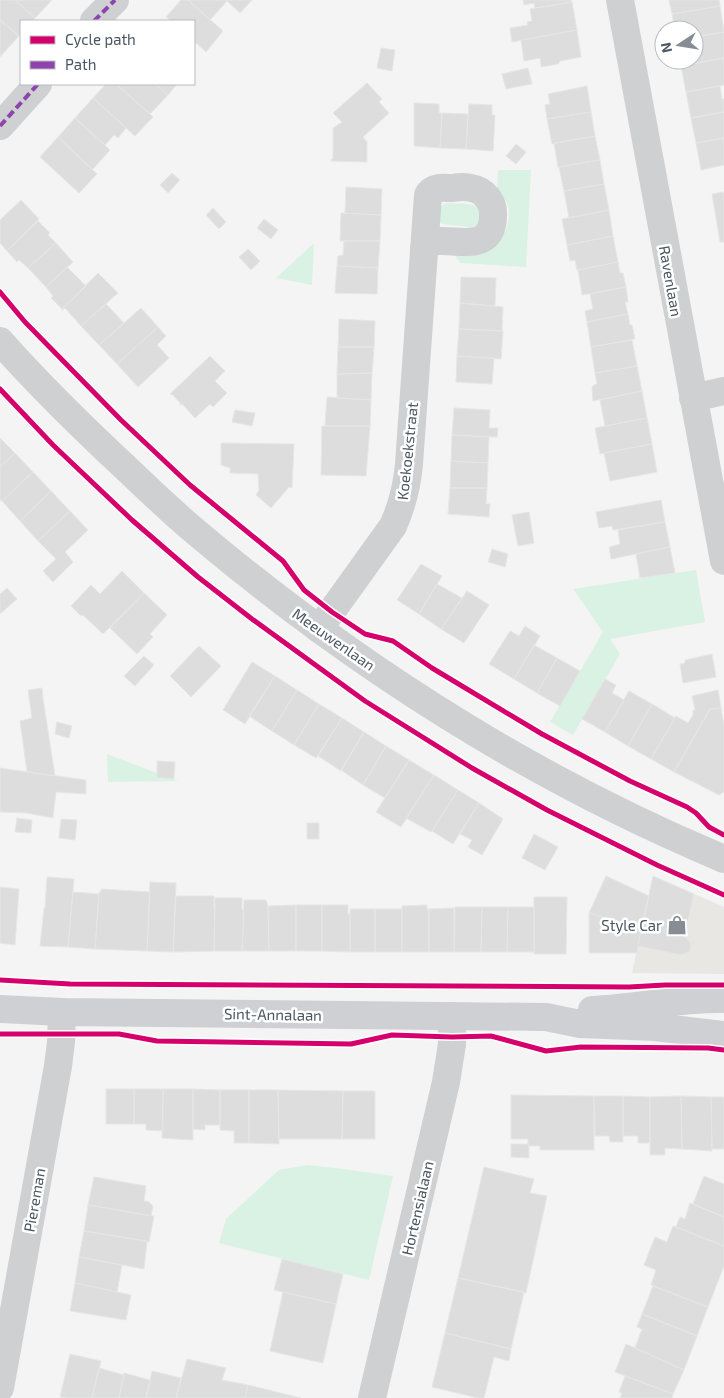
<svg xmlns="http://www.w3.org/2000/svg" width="724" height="1398" viewBox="0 0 724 1398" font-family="'Exo 2',sans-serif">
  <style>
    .commercial { fill: #e8e7e3 }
    .green { fill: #d9f2e3 }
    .building { fill: #ddddde; stroke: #e5e6e7 }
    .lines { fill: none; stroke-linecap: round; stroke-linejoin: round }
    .minor { stroke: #ced0d2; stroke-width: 28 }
    .tertiary { stroke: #ced0d2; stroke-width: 28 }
    .secondary { stroke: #ced0d4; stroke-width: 28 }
    .quiet { stroke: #8e44ad; stroke-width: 4; stroke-dasharray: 8 4; stroke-linecap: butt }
    .cycleway-casing { stroke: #fff; stroke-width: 8 }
    .cycleway { stroke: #d6006c; stroke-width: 5 }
    .labels { text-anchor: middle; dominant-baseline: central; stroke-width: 5; stroke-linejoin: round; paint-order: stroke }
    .street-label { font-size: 15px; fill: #4a5661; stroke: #fff }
    .poi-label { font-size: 15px; fill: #4a5661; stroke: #fff; text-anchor: end }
  </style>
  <rect width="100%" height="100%" fill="#f4f4f4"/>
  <path class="commercial" d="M653 876 724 907V974L632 973Z"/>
  <path class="green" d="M498 170H531L526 267 460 263 454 254 496 244 506 230 509 219V209L506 201 497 189Z
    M448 203C459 204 472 202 481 209L477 226 470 227 442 224 439 222V208L444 204Z
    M314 243 312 285 276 278Z
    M696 570 705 622 610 639 620 654 573 735 550 722 603 632 573 589Z
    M107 754 178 781 108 782Z
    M307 1165 343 1169 393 1176 369 1280 219 1243 226 1219 279 1170Z"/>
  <path class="building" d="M0 0H15L35 18 32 21H21V33L19 36 0 20Z
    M15 0H52L35 18Z
    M181 0H188L223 31 206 52 194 41V21H172L166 17Z
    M188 0H226L227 1 210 20Z
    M226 0H252L240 13Z
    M523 0H571L572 2 535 8 534 3 524 5Z
    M669 0H719L720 6 672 14Z
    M572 2 577 30 512 42 510 28 528 25 527 22 532 21 530 9Z
    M720 6 724 32 694 37V30H675L672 14Z
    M0 20 19 36 0 57Z
    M577 30 581 57 560 61 558 64 541 67 540 58 524 61 521 40Z
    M724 32V58L681 66 680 60H694V37Z
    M381 48 395 50 392 71 377 68Z
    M724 58V85L686 92 681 66Z
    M528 68 532 84 506 89 502 74Z
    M367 83 382 99 379 102 389 113 363 137 367 142V162L331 161V159H333V128L342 122 333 113Z
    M106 84H116L153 117 135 136 93 98Z
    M116 84H155L168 95 150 114Z
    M155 84H177L168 95Z
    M587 86 591 112 547 119 545 105 550 104 548 94Z
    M720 86 722 99H724V112L691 118 686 92Z
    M93 98 126 128 118 138 114 135 105 145 75 118Z
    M414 103 439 104V113H442L440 148 414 146Z
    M469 104 492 105V115H495L493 151 466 149Z
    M591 112 595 136 552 144 547 119Z
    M724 112V138L696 143 691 118Z
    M442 113 468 114 466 149 440 148Z
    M75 118 110 150 92 170 58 137Z
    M595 136 600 160 558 167 554 143Z
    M58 137 97 174 79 193 40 157Z
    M724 138V165L701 170 696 143Z
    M516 144 526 152 516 164 506 156Z
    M600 160 604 184 564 191 559 167Z
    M172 173 180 180 168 193 160 185Z
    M604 184 609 210 569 218 564 191Z
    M346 187 382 189 381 215 345 213Z
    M724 192V242H720L712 194Z
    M21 200 39 219 7 251 0 243V220Z
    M213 208 226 222 219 229 206 215Z
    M609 210 613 236 567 245 562 219Z
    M341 213 381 215 380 241H340Z
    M264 219 278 230 271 239 257 228Z
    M38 221 50 233 48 235 56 243 28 268 19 260 17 262 7 251Z
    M613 236 618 262 577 270 575 260 570 261 567 245Z
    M344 241H380L378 268 337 266 338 256 343 255Z
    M56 243 73 262 46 287 28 268Z
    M248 249 260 261 251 270 239 257Z
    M618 262 620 273H623L626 287 582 295 578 270Z
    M337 266 378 268 377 294 335 293Z
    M67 267 86 286 62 309 51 298 53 296 46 287Z
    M98 273 118 293 81 326 65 308 62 310V309Z
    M461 277 496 278 495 306 460 303Z
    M626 287 628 302H625L628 314 587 322 585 311 593 309 590 294Z
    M460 303 503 307 502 331 459 329Z
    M106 304 124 323 99 345 81 326Z
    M141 308 158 327 117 364 99 345Z
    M628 314 630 325H632L635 339 591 347 587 322Z
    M339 319 375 321 374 347H338Z
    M158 327 166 336 157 345 169 358 138 387 117 364Z
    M459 329 503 331 501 359 457 356Z
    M632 340 637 366 595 373 591 347Z
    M338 347H374L372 373 337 374Z
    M210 356 225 371 215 381 227 393 213 407 210 404 195 418 182 404 180 406 181 404 172 394 171 395 170 394Z
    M457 356 494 358 492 384 456 382Z
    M637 366 642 391 593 401 592 387 594 385 597 384 595 373Z
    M372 373 371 400 337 398V374Z
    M642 391 647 418 605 426 600 400Z
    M327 397 371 400 370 426H325Z
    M454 408 490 410 489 428H498L497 437 452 435Z
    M235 410 255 413 252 426 232 422Z
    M647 418 652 444 600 454 595 428Z
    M322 426H370L366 476 321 475Z
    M452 435 489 437 488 463 451 461Z
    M0 438 15 453 0 467Z
    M221 443 294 444 292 488 289 487 271 508 256 495 259 490 258 474 230 473V468L221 465Z
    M652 444 657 472 610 481 604 453Z
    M15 453 33 472 2 501 0 500V467Z
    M451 461 488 463 487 488H450Z
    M33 472 51 491 20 521 2 501Z
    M450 488H487L486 504H490L489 517 448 514Z
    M51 491 70 511 38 541 20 521Z
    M661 500 665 522 613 530 612 526 599 528 596 512Z
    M70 511 88 530 65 552 73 562 53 582 43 571 56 559 38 541Z
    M529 512 534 543 518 546 512 515Z
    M665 522 670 547 611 559 609 547 620 544 618 530Z
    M670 547 675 573 640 578 636 554Z
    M492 549 508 554 505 567 488 562Z
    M421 564 442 576 419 614 397 600Z
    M122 571 144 593 103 634 83 615 81 616 71 606 91 585 100 594Z
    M437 584 462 598 441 629 419 614Z
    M7 588 17 599 0 614V594Z
    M467 591 489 605 464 643 441 629Z
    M144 593 167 615 150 634 153 637 137 654 110 628Z
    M525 626 540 636 514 679 489 664 510 631 519 636Z
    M534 645 557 658 537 693 514 679Z
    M199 646 221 666 191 697 170 676Z
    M712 654 716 677 683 683 680 664 685 663V660Z
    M144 656 154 665 135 686 124 676Z
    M557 658 580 671 560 706 537 693Z
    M252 662 275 676 245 724 223 710Z
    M275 676 297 690 272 731 249 716Z
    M605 679 616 685 612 693 624 700 605 732 582 719Z
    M42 688 43 698 55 776 27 772 20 721 32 718 28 690Z
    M297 690 319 704 294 745 272 731Z
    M718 690 721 708 710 709 674 772 651 759 676 716 688 723 693 715V710H695L692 696Z
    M629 691 652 704 628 746 605 732Z
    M319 704 342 718 316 758 294 745Z
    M652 704 675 718 651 759 628 746Z
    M721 708 724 725V792L719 795 674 772 710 709Z
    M342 718 364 732 341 771 318 756Z
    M57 722 72 726 69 738 55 734Z
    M364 732 386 746 363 785 341 770Z
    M386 746 409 760 385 798 363 785Z
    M409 760 434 775 401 827 376 812Z
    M157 761 175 762 174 779 157 777Z
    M0 768 86 780V794L56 792 53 818 27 813 0 812Z
    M434 775 458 790 431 832 406 818Z
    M458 790 479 803 453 844 432 831Z
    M479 803 503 819 482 855 468 847 472 840 460 834Z
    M17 818 32 820 31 833 15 832Z
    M61 819 77 820 75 840 59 838Z
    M307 823H319V839H307Z
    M534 834 558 847 545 870 522 858Z
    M606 876 649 896 641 929 589 913Z
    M653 876 694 894 684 937 687 938 691 944 690 951 687 953 681 955 638 946Z
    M47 877 74 879 68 947 40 946 44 908H45Z
    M150 882 176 883 173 952 147 951Z
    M0 887 19 889 15 945 0 943Z
    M101 889 150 892 147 951 95 949 99 892H101Z
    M73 892 99 894 95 949 68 947Z
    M176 896H214V907L215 906 214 951 173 952Z
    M534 897H567L566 954H534Z
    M215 898H242V910H244L242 951H214Z
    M244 900H266L268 906 269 951H242Z
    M296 905H322V951H296Z
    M296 905V951H269L268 906Z
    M322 905H348V914H350V952L322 951Z
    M427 905V909H429V952H402V906Z
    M455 907H482L481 952H454Z
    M482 907H508L507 952H481Z
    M508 907H534V952H507Z
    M454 908V952H429V909Z
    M350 909H375V952H350Z
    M375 909H402V952H375Z
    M589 913 641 929 637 953H589Z
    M106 1089H134V1124H106Z
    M134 1089H163V1131L146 1130V1124H134Z
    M163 1089H193V1140L162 1138Z
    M193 1089 220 1090V1125H205V1130L193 1129Z
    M220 1090H249V1143H234V1131L220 1130Z
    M249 1090H278L279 1144 249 1143Z
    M278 1090 343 1091 342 1139H279Z
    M343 1091H375V1139H342Z
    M511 1095 594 1096V1150H540V1146H528V1139H511Z
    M594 1096H623V1142H610L609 1136H595Z
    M623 1096 650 1097V1143H638V1136H623Z
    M681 1096 711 1097 712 1151 682 1149Z
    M681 1096 682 1149 665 1148V1155H650V1097Z
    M711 1097H724V1149H712Z
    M511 1144H528L529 1146V1158L511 1157Z
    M484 1167 534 1179 530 1193 547 1196 526 1293 458 1278Z
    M704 1176 724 1184V1217L693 1204Z
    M94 1177 146 1186 144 1201 149 1202 153 1206 151 1216 88 1205Z
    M690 1203 724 1217V1246L676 1227 680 1217 685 1219Z
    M88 1205 154 1216 149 1242 84 1231Z
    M673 1226 724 1246V1266L708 1307 651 1285 656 1270 644 1265 655 1237 667 1242Z
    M84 1231 147 1241 144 1269 79 1257Z
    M79 1257 122 1265 117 1292 75 1283Z
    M282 1259 343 1274 336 1304 274 1290Z
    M458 1278 524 1292 511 1349 445 1333Z
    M75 1283 131 1295 126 1320 70 1311Z
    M653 1286 708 1307 697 1336 642 1314Z
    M283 1292 336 1304 323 1363 270 1351Z
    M642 1314 697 1336 684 1370 635 1348 642 1329 637 1327Z
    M445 1333 511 1349 509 1361 494 1357 484 1398H478L432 1387Z
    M626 1344 684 1370 673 1394 615 1372Z
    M70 1354 101 1361 92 1398H66L60 1397Z
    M187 1359 226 1368 222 1380 248 1385 245 1398H176Z
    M99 1368 124 1375 119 1398H92Z
    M152 1371 181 1378 176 1398H146Z
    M124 1373 150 1380 146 1398H119Z
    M625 1376 673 1394 672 1398H620L622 1393 619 1392Z
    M248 1385 301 1398H245Z"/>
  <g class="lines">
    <path class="minor" d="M620 0 724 561
      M94 21 115 0
      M0 126 38 84
      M693 398 724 391
      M319 629 393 526C402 506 407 486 409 464L428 195C433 186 443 188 452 188 458 187 465 186 471 188 484 190 494 202 493 215 493 264 435 227 424 248
      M0 1388 58 1066 61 1042 62 1012
      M372 1398 446 1082 452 1044V1016"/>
    <path class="tertiary" d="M0 341C40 386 83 428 127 469 150 491 173 513 197 533 355 666 533 779 724 859"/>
    <path class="secondary" d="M0 1009 62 1012 546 1017 580 1024 655 1027 724 1035
      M592 1010C636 1008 679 998 724 999"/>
    <path class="quiet" d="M94 21 115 0
      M0 126 38 84"/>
    <defs>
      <path id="cycleway" d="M0 292 25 322 121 420 190 485 283 561 304 590 332 612 365 634 393 641 432 668 542 734 630 781 687 807 696 813 709 827 724 835
        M0 389 53 445 132 520 198 577 252 619 365 701 472 768 547 810 657 865 724 895
        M0 980 70 984 629 987 665 985H724
        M0 1034H119L157 1041 351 1044 392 1035 452 1037 491 1036 546 1051 581 1047 708 1048 724 1050"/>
    </defs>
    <use href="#cycleway" class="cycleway-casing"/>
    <use href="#cycleway" class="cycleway"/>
  </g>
  <defs>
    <symbol id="shop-bare" viewBox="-9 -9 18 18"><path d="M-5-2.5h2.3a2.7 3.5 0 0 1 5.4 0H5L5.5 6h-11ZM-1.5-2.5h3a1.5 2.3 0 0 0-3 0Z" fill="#868d94" stroke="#fff" stroke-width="2.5" paint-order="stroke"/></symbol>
  </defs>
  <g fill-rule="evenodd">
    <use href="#shop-bare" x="663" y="911" width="28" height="28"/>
  </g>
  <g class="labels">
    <g class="street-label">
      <text transform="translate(671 281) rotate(80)">Ravenlaan</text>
      <text transform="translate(407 451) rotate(-84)">Koekoekstraat</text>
      <text transform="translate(334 639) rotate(35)">Meeuwenlaan</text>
      <text transform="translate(273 1014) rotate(1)">Sint-Annalaan</text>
      <text transform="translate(34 1200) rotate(-80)">Piereman</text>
      <text transform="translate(417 1208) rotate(-77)">Hortensialaan</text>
    </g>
    <g class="poi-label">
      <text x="662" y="925">Style Car</text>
    </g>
  </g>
  <rect x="20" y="20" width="175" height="65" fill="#ffffff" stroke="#b7bbc0"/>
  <rect x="30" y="36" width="25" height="8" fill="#d6006c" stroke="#b7bbc0"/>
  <text x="65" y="45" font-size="15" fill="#4a5661">Cycle path</text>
  <rect x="30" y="61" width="25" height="8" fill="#8e44ad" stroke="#b7bbc0"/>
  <text x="65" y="70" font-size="15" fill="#4a5661">Path</text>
  <g transform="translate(679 45) rotate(258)"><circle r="24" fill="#ffffff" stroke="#b7bbc0"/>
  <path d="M0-4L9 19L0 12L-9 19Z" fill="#868d94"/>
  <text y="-8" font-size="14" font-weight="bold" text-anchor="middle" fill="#4a5661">N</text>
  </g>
</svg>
